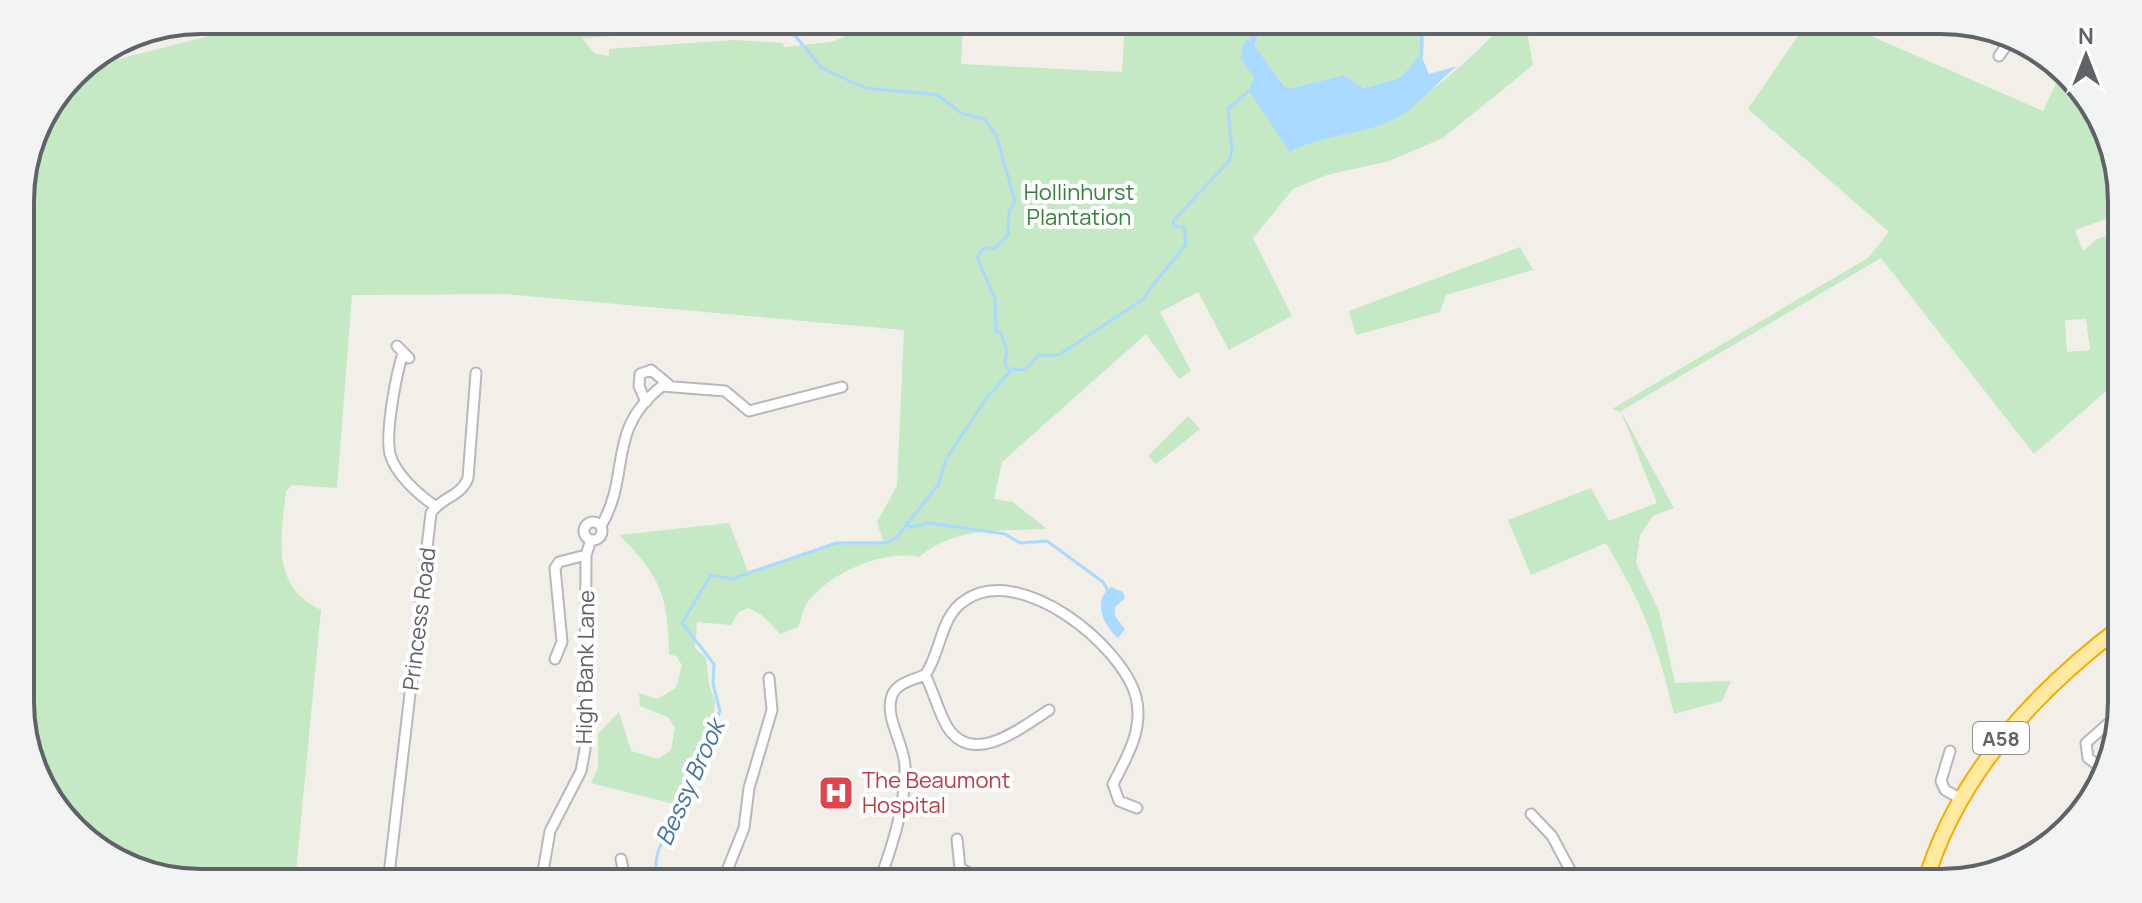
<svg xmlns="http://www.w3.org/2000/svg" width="2142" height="903" viewBox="0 0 2142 903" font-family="Manrope,sans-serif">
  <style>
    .green { fill: #c5e8c5; fill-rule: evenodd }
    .water { fill: #aadaff }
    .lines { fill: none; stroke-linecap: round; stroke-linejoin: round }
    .stream { stroke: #aadaff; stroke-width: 3 }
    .minor-casing { stroke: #b5b8bc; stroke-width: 13 }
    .trunk-casing { stroke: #f9ab00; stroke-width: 18 }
    .minor { stroke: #fff; stroke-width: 9 }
    .trunk { stroke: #feeaa1; stroke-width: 14 }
    .labels { text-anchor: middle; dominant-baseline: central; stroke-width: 8; stroke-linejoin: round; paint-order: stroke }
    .shield { fill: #fff; stroke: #8f9295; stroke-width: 2 }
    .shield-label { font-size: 20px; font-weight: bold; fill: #5f6368 }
    .park-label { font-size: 22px; fill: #348238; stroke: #fff }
    .street-label { font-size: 22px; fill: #5f6368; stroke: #fff }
    .health-label { font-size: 22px; fill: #be3a42; stroke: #fff; text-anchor: start }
    .water-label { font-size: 24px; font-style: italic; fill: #4174aa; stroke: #fff }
    .rim { fill: none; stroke: #5f6368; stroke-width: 4 }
  </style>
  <rect width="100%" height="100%" fill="#f1efe8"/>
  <path class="green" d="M239 20 605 23 611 20H728L760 33 696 31 582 38 594 53 609 56V49L733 40 783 43 784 47 831 42 887 20H963L961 64 1122 72 1125 20H1425L1423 60 1421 56 1400 78 1364 88 1344 75 1293 88 1285 87 1254 45 1266 22 1243 45 1254 77 1291 151C1318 136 1349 135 1378 124 1407 114 1489 46 1505 20H1525L1533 65 1443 138 1389 161 1327 175 1293 189 1253 238 1292 316 1229 350 1198 292 1160 312 1191 371 1179 379 1146 334 1002 462 994 499 1013 502 1047 529C1001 531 956 526 919 557 882 549 828 574 807 603 803 610 801 620 798 627L780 634 763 616 748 608 739 612 731 625 697 622 695 648 706 658 709 684 715 701 713 718 674 804 591 783 598 767V734L619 712 631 751 658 759 671 750 675 728 668 717 640 706 639 693 657 699 676 688 682 665 676 656 669 654C668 597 661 576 619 535L729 523 748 571 838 542 883 541 877 522 897 486 904 330 506 294 352 295 337 488 292 485 286 491C281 538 270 586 321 610L295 883H201L132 869 58 813 22 726 20 189 39 121 79 69 233 30Z
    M1809 20H1834L2043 111 2061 73 2084 90 2120 177V214L2075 230 2083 251 2097 239 2121 231V378L2034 454 1881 258 1621 411 1674 508 1653 516 1640 535 1636 563 1659 611 1675 683 1731 681 1722 701 1674 714C1657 642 1644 607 1606 543L1531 575 1508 520 1591 488 1609 521 1657 503 1621 412 1612 409 1868 258 1889 232 1748 109ZM2086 319 2090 350 2067 352 2065 320Z
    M1520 247 1533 270 1446 295 1440 312 1356 335 1349 311Z
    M1188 416 1200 429 1156 464 1148 456Z"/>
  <path class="water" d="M1266 20 1254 45 1285 87 1293 88 1344 75 1364 88 1400 78 1421 55 1429 74 1457 66C1439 81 1423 100 1405 113 1371 136 1325 132 1290 152L1249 91 1254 77 1241 59 1243 45Z
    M1111 587 1123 592 1125 598 1115 607V616L1125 629 1118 638C1103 625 1092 600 1111 587Z"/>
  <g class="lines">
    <path class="stream" d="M738 20 792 32 822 68 865 88 938 95 961 113 984 119 996 135 1015 201 1009 212 1008 235 995 248 983 249 977 258 995 298 996 332 1001 333 1007 351 1005 364 1010 371
      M1421 55 1422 20
      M906 522 910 527 929 523 1005 534 1020 543 1047 541 1103 582 1107 589
      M649 883C659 873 654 864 658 852 662 836 682 820 677 804L720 711 713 684 714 664 682 623 711 575 732 579 836 543H886L897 537 938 485 946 459 985 400 1012 369 1025 370 1039 355H1059L1145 298C1148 288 1178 256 1186 244L1184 227 1174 226 1173 221 1229 161 1232 151 1228 109 1249 91"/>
    <defs>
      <path id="minor" d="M1948 25 1949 22
        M1999 56 2013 36
        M397 346 409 358
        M403 353C396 375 385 433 390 454 395 474 419 495 435 506
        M646 402 639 386 640 374 651 370 668 384
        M584 531a9 9 0 1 1 18 0a9 9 0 1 1-18 0Z
        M601 526C632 473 605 431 662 386L725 391 749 411 842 387
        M555 659 562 642 555 568 559 562 586 555
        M1049 710C1022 727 974 767 948 728 938 712 934 692 925 675 941 653 940 617 964 601 1019 561 1122 645 1136 697 1144 729 1127 757 1113 784L1119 801 1137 808
        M1950 751 1941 781 1945 790 1961 799
        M2107 772 2088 758 2086 743 2120 713
        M1531 814 1552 836 1577 883
        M957 839 960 868 987 883
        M621 859 626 883
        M388 883 431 513C441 497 461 497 468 478L476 373
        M541 883 550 831 581 771 585 749 586 555 591 540
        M722 883 744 828 749 788 772 710 769 678
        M879 883C892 846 906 805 905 766 904 745 886 719 891 699 894 683 913 680 925 675"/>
      <path id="trunk" d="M1925 883C1957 775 2034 692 2122 626"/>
    </defs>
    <use href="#minor" class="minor-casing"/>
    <use href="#trunk" class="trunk-casing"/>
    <use href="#minor" class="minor"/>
    <use href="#trunk" class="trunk"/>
  </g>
  <defs>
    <symbol id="hospital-square" viewBox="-11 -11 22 22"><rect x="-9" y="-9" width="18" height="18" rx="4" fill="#e0444e" stroke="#fff"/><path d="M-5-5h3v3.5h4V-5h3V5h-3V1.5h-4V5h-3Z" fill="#fff"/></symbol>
  </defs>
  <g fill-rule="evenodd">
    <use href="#hospital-square" x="816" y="773" width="40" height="40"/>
  </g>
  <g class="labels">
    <rect class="shield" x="1973" y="722" width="56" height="32" rx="6"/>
    <g class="shield-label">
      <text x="2001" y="738">A58</text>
    </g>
    <g class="park-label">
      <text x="1079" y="192">Hollinhurst<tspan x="1079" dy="25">Plantation</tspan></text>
    </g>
    <g class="street-label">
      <text transform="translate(419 619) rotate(-83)">Princess Road</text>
      <text transform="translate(585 667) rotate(-89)">High Bank Lane</text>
    </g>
    <g class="health-label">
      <text x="862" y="780">The Beaumont<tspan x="862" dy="25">Hospital</tspan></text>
    </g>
    <g class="water-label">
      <text transform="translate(689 782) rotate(-66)">Bessy Brook</text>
    </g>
  </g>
  <path d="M0 0H2142V903H0ZM201 34H1941A167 167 0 0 1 2108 201V702A167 167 0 0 1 1941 869H201A167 167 0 0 1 34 702V201A167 167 0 0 1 201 34Z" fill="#f2f3f3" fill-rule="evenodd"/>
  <path class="rim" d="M201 34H1941A167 167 0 0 1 2108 201V702A167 167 0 0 1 1941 869H201A167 167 0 0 1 34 702V201A167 167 0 0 1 201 34Z"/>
  <g transform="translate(2086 56)" stroke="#ffffff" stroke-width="6" paint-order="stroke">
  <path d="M0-6L14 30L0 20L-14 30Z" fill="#5f6368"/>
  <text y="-12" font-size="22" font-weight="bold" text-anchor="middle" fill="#5f6368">N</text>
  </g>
</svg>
